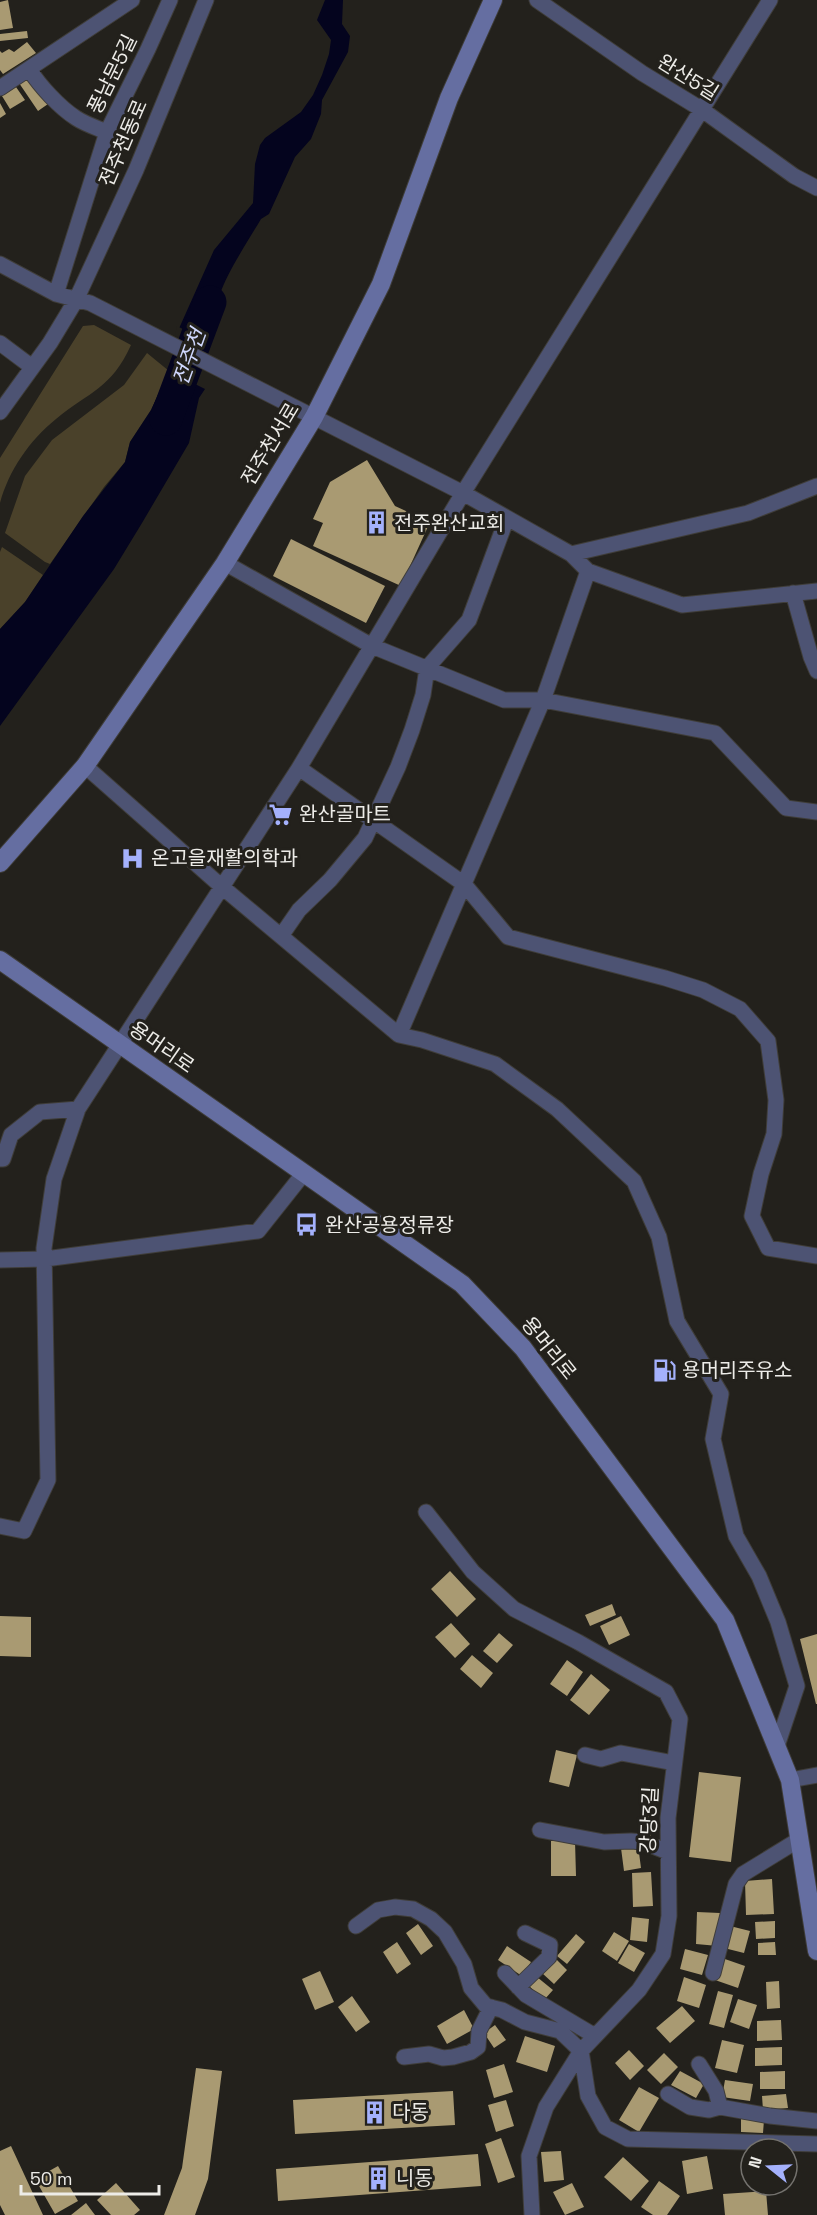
<svg xmlns="http://www.w3.org/2000/svg" width="817" height="2215" viewBox="0 0 817 2215" font-family="'Space Grotesk','Noto Sans KR',sans-serif">
  <style>
    .green { fill: #4a412a }
    .water { fill: #04041e }
    .pier { fill: #23211c }
    .lines { fill: none; stroke-linecap: round; stroke-linejoin: round }
    .river { stroke: #04041e; stroke-width: 33 }
    .building { fill: #a99a72 }
    .street-casing { stroke: #3f3d39; stroke-width: 17 }
    .secondary-casing { stroke: #3f3d39; stroke-width: 20 }
    .street { stroke: #4d5373; stroke-width: 15 }
    .secondary { stroke: #656ea1; stroke-width: 18 }
    .labels { text-anchor: middle; dominant-baseline: central; stroke-width: 6; stroke-linejoin: round; paint-order: stroke }
    .street-label { font-size: 20px; fill: #edece8; stroke: #23211c }
    .poi-label { font-size: 20px; fill: #edece8; stroke: #23211c; text-anchor: start }
    .water-label { font-size: 21px; font-style: italic; fill: #cfd7fd; stroke: #23211c }
  </style>
  <rect width="100%" height="100%" fill="#23211c"/>
  <path class="green" d="M94 325 131 345C111 389 90 391 56 419 29 441 9 470 0 503V458L83 326Z
    M147 353 169 371 151 410 130 442 125 462 104 487 50 564 45 562 5 533 25 476 52 440 124 385Z
    M2 547 43 575 25 602 0 629V552Z"/>
  <path class="water" d="M325 0H343L342 24 350 36 348 52 322 100 321 114 311 139 295 157 269 214 261 219C233 266 213 292 207 349L177 333 214 250 253 203 255 164 260 145 265 138 301 112 313 95 322 75 329 54 331 40 317 20Z
    M169 371 205 389 199 398 189 443 142 523 114 569 0 726V629L25 602 83 516 125 462 130 442 151 410Z"/>
  <path class="pier" d="M177 326 210 343 209 351 206 352 175 335Z"/>
  <g class="lines">
    <path class="river" d="M166 419 210 302"/>
  </g>
  <path class="building" d="M8 0 13 28 0 30V2Z
    M27 31 28 38 0 41V34Z
    M27 42 36 53 3 74 0 70V51L2 53 9 49 14 52Z
    M29 76 48 104 38 111 19 83Z
    M16 87 25 100 10 109 2 96Z
    M0 103 6 114 0 118Z
    M367 460 395 506 430 522 401 586 313 546 323 523 313 519 330 482Z
    M291 539 385 586 366 623 273 576Z
    M450 1571 476 1599 457 1617 431 1589Z
    M612 1604 616 1615 590 1626 585 1615Z
    M0 1616 31 1617V1657L0 1656Z
    M621 1616 630 1635 609 1645 600 1626Z
    M451 1623 470 1644 455 1658 435 1637Z
    M499 1633 513 1645 497 1663 483 1651Z
    M817 1634V1704H816L800 1639Z
    M472 1655 493 1673 481 1688 460 1669Z
    M567 1660 583 1672 567 1696 550 1684Z
    M591 1674 610 1690 589 1715 570 1700Z
    M556 1750 577 1755 569 1787 549 1782Z
    M699 1772 741 1777 731 1862 689 1857Z
    M645 1814 656 1817 650 1838 639 1834Z
    M551 1841H575L576 1876H551Z
    M638 1845 641 1868 624 1871 621 1848Z
    M651 1872 653 1906 633 1907 632 1873Z
    M772 1879 774 1914 746 1915 745 1881Z
    M697 1912 720 1913 718 1946 696 1944Z
    M632 1917 649 1919 647 1942 630 1940Z
    M775 1921V1938L756 1939 755 1922Z
    M418 1924 433 1946 421 1955 406 1933Z
    M730 1926 750 1931 744 1953 724 1948Z
    M614 1932 629 1941 617 1961 602 1951Z
    M576 1934 585 1942 567 1964 557 1956Z
    M397 1942 411 1964 397 1974 383 1952Z
    M775 1942 776 1955H758V1943Z
    M629 1944 645 1953 634 1972 618 1963Z
    M507 1946 531 1962 522 1976 498 1960Z
    M685 1949 708 1955 702 1975 680 1969Z
    M722 1958 745 1966 738 1988 715 1980Z
    M556 1959 567 1970 554 1984 542 1973Z
    M320 1971 334 2002 315 2010 302 1979Z
    M537 1977 553 1990 544 2000 529 1986Z
    M684 1977 706 1985 699 2008 677 2001Z
    M779 1981 780 2008 767 2009 766 1982Z
    M718 1991 733 1995 724 2028 709 2024Z
    M352 1996 370 2022 356 2032 338 2007Z
    M738 1999 757 2005 749 2029 730 2022Z
    M682 2006 695 2021 670 2043 656 2028Z
    M464 2010 474 2029 447 2044 437 2026Z
    M781 2020 782 2040 757 2041V2021Z
    M495 2025 506 2040 494 2048 484 2033Z
    M525 2036 555 2046 547 2072 516 2062Z
    M722 2040 744 2045 737 2073 715 2068Z
    M782 2047V2065L755 2066V2048Z
    M629 2050 644 2066 630 2080 615 2063Z
    M664 2053 678 2067 661 2084 647 2070Z
    M504 2064 513 2092 494 2098 486 2070Z
    M196 2068 222 2071 208 2179 195 2215H164L182 2168Z
    M680 2071 704 2084 696 2098 671 2085Z
    M785 2071V2089H760V2072Z
    M725 2080 753 2084 750 2101 722 2097Z
    M639 2087 659 2098 639 2132 619 2120Z
    M453 2091 455 2125 295 2134 293 2100Z
    M786 2094 788 2108 763 2110 762 2096Z
    M506 2100 514 2126 496 2132 488 2105Z
    M741 2119 764 2120 763 2133 741 2132Z
    M501 2138 515 2177 498 2183 485 2144Z
    M11 2146 43 2215H5L0 2205V2151Z
    M561 2151 564 2180 544 2182 541 2152Z
    M478 2154 481 2186 278 2201 276 2169Z
    M707 2156 713 2189 687 2194 682 2161Z
    M623 2157 649 2181 631 2201 604 2177Z
    M58 2166 78 2201 55 2214 35 2179Z
    M659 2181 680 2196 667 2215H653L641 2207Z
    M116 2183 140 2210 134 2215H111L97 2200Z
    M572 2183 584 2207 565 2215 553 2192Z
    M766 2191 768 2215H725L723 2194Z
    M86 2203 95 2215H71Z"/>
  <g class="lines">
    <defs>
      <path id="street" d="M537 0 642 73 701 109 794 176 817 188
        M29 69C40 86 59 107 76 118 85 124 97 128 107 132
        M0 88 132 0
        M0 264 56 294 90 303 463 493 571 554 588 571 682 605 817 591
        M56 294 107 132 148 49 170 0
        M0 343 32 367
        M0 412 50 343 76 300 136 170 206 0
        M571 554 748 513 817 486
        M225 563 372 646 504 700H543L588 571
        M793 593 811 657 817 671
        M85 766 221 886 399 1035 543 700 715 733 786 808 817 812
        M299 768 464 884 508 937 665 978 703 990 740 1009 768 1041 776 1100 774 1134 761 1174 752 1216 768 1248 817 1256
        M281 936 299 910 330 880 365 838 398 767 412 730 423 695 427 668 469 620 507 518
        M399 1035 422 1040 495 1064 557 1109 634 1181 659 1237 677 1321 721 1394 713 1439 736 1536 759 1576 778 1622 797 1686 777 1746
        M0 1159H3L11 1135 40 1112 78 1109
        M0 1260 45 1259 258 1231 304 1173
        M426 1512 473 1572 514 1609 578 1642 666 1692 680 1719 668 1818 669 1916 663 1954 639 1990 581 2051 546 2107 529 2156 532 2215
        M0 1526 24 1531 48 1480 44 1248 54 1179 78 1109 299 768 463 493 770 0
        M585 1755 601 1759 621 1753 674 1763
        M790 1780 817 1775
        M540 1830 604 1842 631 1841 643 1842 668 1852
        M356 1926 378 1910 395 1907 413 1909 431 1919 445 1932 464 1964 471 1988 486 2006 502 2010 525 2022 560 2031 581 2051 588 2096 605 2127 628 2139 817 2144
        M505 1973 526 1995 595 2036
        M713 1973 736 1884 743 1874 800 1839
        M518 1987 549 1957 550 1945 525 1933
        M404 2057 429 2054 443 2058 453 2057 471 2052 478 2047 479 2031 491 2007
        M699 2064 716 2091 720 2107
        M668 2094 690 2107 709 2110 720 2107 770 2116 817 2121"/>
      <path id="secondary" d="M0 863 85 766 225 563 314 417 381 284 449 98 493 0
        M0 960 462 1284 523 1348 725 1620 790 1780 817 1951"/>
    </defs>
    <use href="#street" class="street-casing"/>
    <use href="#secondary" class="secondary-casing"/>
    <use href="#street" class="street"/>
    <use href="#secondary" class="secondary"/>
  </g>
  <defs>
    <symbol id="building-bare" viewBox="-9 -9 18 18"><path d="M-4-6H4V6H1V3H-1V6H-4ZM-2.5-4.3h1.7v1.8h-1.7ZM.8-4.3h1.7v1.8H.8ZM-2.5-1h1.7V.8h-1.7ZM.8-1h1.7V.8H.8Z" fill="#a4b1fc" stroke="#23211c" stroke-width="2.5" paint-order="stroke"/></symbol>
    <symbol id="supermarket-bare" viewBox="-9 -9 18 18"><path d="M-6-5.5h2.5l.6 2H6L4.5 2H-2.5L-4.4-4H-6ZM-1.5 3.2a1.3 1.3 0 1 0 .1 0ZM3 3.2a1.3 1.3 0 1 0 .1 0Z" fill="#a4b1fc" stroke="#23211c" stroke-width="2.5" paint-order="stroke"/></symbol>
    <symbol id="hospital-bare" viewBox="-9 -9 18 18"><path d="M-5-5h3v3.5h4V-5h3V5h-3V1.5h-4V5h-3Z" fill="#a4b1fc" stroke="#23211c" stroke-width="2.5" paint-order="stroke"/></symbol>
    <symbol id="bus-bare" viewBox="-9 -9 18 18"><path d="M-5-6H5V4H4V6H2V4H-2V6H-4V4H-5ZM-3.5-4V0h7V-4ZM-3.5 1.2v1.5H-2V1.2ZM2 1.2v1.5H3.5V1.2Z" fill="#a4b1fc" stroke="#23211c" stroke-width="2.5" paint-order="stroke"/></symbol>
    <symbol id="fuel-bare" viewBox="-9 -9 18 18"><path d="M-5.5-6h7V0h2V4h1.3V-2.5L3-4.5l.8-.8L6-3V5H2.5V1h-1V6h-7ZM-4.2-4.7v3.2H.2V-4.7Z" fill="#a4b1fc" stroke="#23211c" stroke-width="2.5" paint-order="stroke"/></symbol>
  </defs>
  <g fill-rule="evenodd">
    <use href="#building-bare" x="360" y="506" width="33" height="33"/>
    <use href="#supermarket-bare" x="264" y="798" width="33" height="33"/>
    <use href="#hospital-bare" x="116" y="842" width="33" height="33"/>
    <use href="#bus-bare" x="290" y="1208" width="33" height="33"/>
    <use href="#fuel-bare" x="648" y="1354" width="33" height="33"/>
    <use href="#building-bare" x="358" y="2096" width="33" height="33"/>
    <use href="#building-bare" x="362" y="2162" width="33" height="33"/>
  </g>
  <g class="labels">
    <g class="street-label">
      <text transform="translate(112 74) rotate(-64)">풍남문5길</text>
      <text transform="translate(688 77) rotate(32)">완산5길</text>
      <text transform="translate(123 143) rotate(-67)">전주천동로</text>
      <text transform="translate(270 444) rotate(-59)">전주천서로</text>
      <text transform="translate(162 1047) rotate(35)">용머리로</text>
      <text transform="translate(549 1348) rotate(51)">용머리로</text>
      <text transform="translate(649 1820) rotate(-87)">강당3길</text>
    </g>
    <g class="poi-label">
      <text x="394" y="523">전주완산교회</text>
      <text x="299" y="814">완산골마트</text>
      <text x="151" y="858">온고을재활의학과</text>
      <text x="325" y="1225">완산공용정류장</text>
      <text x="682" y="1370">용머리주유소</text>
      <text x="392" y="2112">다동</text>
      <text x="396" y="2178">니동</text>
    </g>
    <g class="water-label">
      <text transform="translate(189 357) rotate(-70)">전주천</text>
    </g>
  </g>
  <g transform="translate(769 2167) rotate(288)"><circle r="28" fill="#23211c" stroke="#74726e" stroke-width="1.5"/>
  <path d="M0-4.5L10 22L0 15L-10 22Z" fill="#a4b1fc"/>
  <text y="-9" font-size="16" font-weight="bold" text-anchor="middle" fill="#edece8">N</text>
  </g>
  <path d="M21 2185v9h138v-9" fill="none" stroke="#edece8" stroke-width="3"/>
  <text x="30" y="2185" font-size="18" fill="#edece8" stroke="#23211c" stroke-width="4.5" paint-order="stroke">50 m</text>
</svg>
